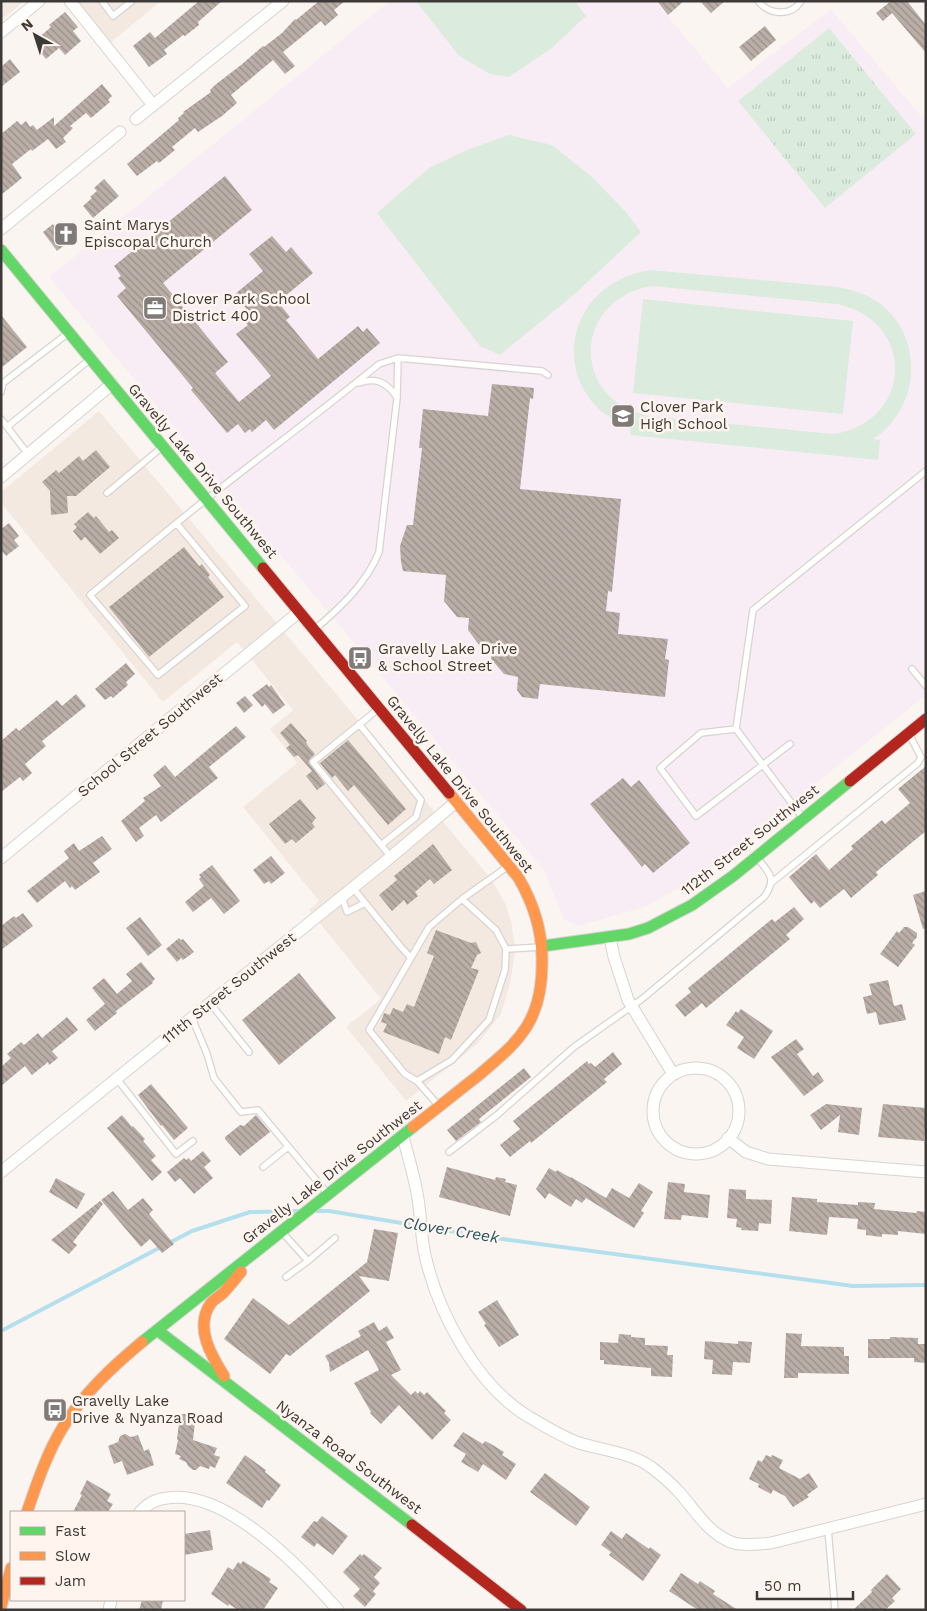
<svg xmlns="http://www.w3.org/2000/svg" width="927" height="1611" viewBox="0 0 927 1611" font-family="'Work Sans',sans-serif">
  <style>
    .built { fill: #f4e9e1 }
    .education { fill: #f9edf5 }
    .grass { fill: #dbecde; fill-rule: evenodd }
    .park { fill: url(#park-tufts) }
    .lines { fill: none; stroke-linecap: round; stroke-linejoin: round }
    .stream { stroke: #b4dfec; stroke-width: 4 }
    .building { fill: url(#building-back-hatch) }
    .lane-casing { stroke: #d8d3d1; stroke-width: 8 }
    .street-casing { stroke: #d8d3d1; stroke-width: 13 }
    .fast-casing { stroke: #d8d3d1; stroke-width: 13 }
    .slow-casing { stroke: #d8d3d1; stroke-width: 13 }
    .jam-casing { stroke: #d8d3d1; stroke-width: 13 }
    .lane { stroke: #fefefd; stroke-width: 5.5 }
    .street { stroke: #fefefd; stroke-width: 11 }
    .fast { stroke: #63d668; stroke-width: 11 }
    .slow { stroke: #ff974d; stroke-width: 11 }
    .jam { stroke: #b3261e; stroke-width: 11 }
    .labels { text-anchor: middle; dominant-baseline: central; stroke-width: 5; stroke-linejoin: round; paint-order: stroke }
    .poi-label { font-size: 15px; fill: #3d3936; stroke: #fff4ee; text-anchor: start }
    .street-label { font-size: 15px; fill: #3d3936; stroke: #fff4ee }
    .water-label { font-size: 16px; font-style: italic; fill: #215765; stroke: #fff4ee }
  </style>
  <defs>
    <pattern id="park-tufts" width="24" height="20" patternUnits="userSpaceOnUse" patternTransform="scale(1.25)"><rect width="24" height="20" fill="#dbecde"/><path d="M3 7l-1-3M5 7V3M7 7l1-3M15 17l-1-3M17 17v-4M19 17l1-3" fill="none" stroke="#bdcbbf"/></pattern>
    <pattern id="building-back-hatch" width="6" height="6" patternUnits="userSpaceOnUse" patternTransform="scale(1.25)"><rect width="6" height="6" fill="#baaea7"/><path d="M-1 5l2 2M0 0l6 6M5-1l2 2" fill="none" stroke="#988f89"/></pattern>
  </defs>
  <rect width="100%" height="100%" fill="#fbf5f2"/>
  <path class="built" d="M1 1H25L1 20Z
    M76 1H161L110 43Z
    M99 411 492 880 506 905 512 925 515 950 511 980 501 1014 477 1044 406 1101 346 1027 381 999 309 910 319 901 243 807 297 763 270 729 293 710 237 642 163 702 1 503V492Z"/>
  <path class="education" d="M390 1H655L728 88 831 9 926 122V695L703 874 648 906 579 926 564 920 545 872 49 277Z"/>
  <path class="grass" d="M416 1H575L586 16 552 48 509 77 490 74 459 56Z
    M509 135 552 145 592 177 626 212 641 232 576 293 500 355 480 346 377 213 429 168 469 149Z
    M650 270 839 287C853 290 866 294 878 302 925 336 921 408 873 439L880 440 878 460 630 435 631 429C545 395 560 284 650 270ZM652 286 837 304C916 320 914 421 834 434L649 416C570 401 572 299 652 286Z
    M643 299 853 321 843 414 633 393Z"/>
  <path class="park" d="M829 28 916 134 825 208 738 101Z"/>
  <g class="lines">
    <path class="stream" d="M316 1211H329L480 1236 853 1286 926 1285
      M169 1243 192 1231 250 1212 299 1211
      M1 1331 161 1247"/>
  </g>
  <path class="building" d="M199 1H222L198 22 199 25 185 36 183 35 164 50 167 54 149 67 133 46 150 32 155 38Z
    M319 1H345L334 10 338 15 325 26 321 21 283 52 295 66 285 74 273 60 231 95 237 103 222 116 198 132 195 128 172 147 175 150 159 163 157 161 137 176 127 164 179 120 178 118 184 113 183 112 211 92 210 90 215 85 241 65 263 46 264 47 282 33 295 19 296 20Z
    M657 1H684L668 15Z
    M700 1H725L711 13Z
    M891 1H907L926 25V53L892 13 883 21 876 13Z
    M65 12 78 27 73 31 81 41 65 55 59 48 46 59 34 45 38 41 37 39 51 27 49 25Z
    M765 26 776 40 751 61 739 47Z
    M10 59 20 72 1 87V67Z
    M102 84 112 96 108 100 110 102 91 118 86 113 70 126 73 128 63 138 66 142 56 149 48 139 32 151 31 149 12 164 22 178 1 195V134L17 121 21 125 26 121 30 127 33 125 37 130 54 117V126Z
    M225 176 252 210 163 283 228 362 215 373 239 402 271 376 236 334 248 325 243 320 250 314 235 294 263 271 249 254 272 236 286 252 291 247 313 273 278 302 290 317 286 320 318 359 358 326 363 332 367 328 380 343 274 430 266 420 252 432 250 429 245 433 238 424 227 433 191 390 193 388 117 296 126 288 118 278 121 276 114 266Z
    M104 179 119 196 93 218 83 206 92 198 90 197 97 191 94 188Z
    M58 223 71 240 57 251 43 232 53 224 54 226Z
    M1 315 27 347 1 368Z
    M492 384 534 388 533 399 530 398 520 489 621 499 612 592 608 591 606 611 620 613 618 634 668 639 665 659 669 660 665 697 540 684 538 699 522 697 517 690 518 677 504 674 491 659 492 647 480 646 468 630 469 618 457 617 444 601 446 575 403 571 401 562 400 546 407 525H413L422 448H419L423 409 488 416Z
    M96 450 110 467 76 496H67L68 513 51 515 50 491 42 482 56 470 59 473 79 456 83 461Z
    M88 512 94 518 96 516 109 532 112 530 119 538 100 554 85 537 81 541 73 531 77 527 74 524Z
    M9 523 19 536 14 540 19 546 6 556 1 550V529Z
    M184 547 199 566 202 564 210 575 208 577 224 597 149 657 109 607Z
    M126 663 135 674 126 682 128 685 113 698 111 696 105 700 95 689Z
    M267 684 269 687 271 685 285 705 273 714 265 704 262 707 252 695Z
    M76 694 86 706 42 741 46 746 25 764 32 773 23 781 20 777 1 792V741L16 728 19 731 57 700 62 706Z
    M245 696 253 705 244 713 236 703Z
    M291 723 307 741 306 742 308 746 315 754 309 760V763L325 784 317 790 306 776 312 771 298 755 294 757 286 748 290 745 280 733Z
    M236 726 246 737 209 767 218 778 161 822 156 815 139 828 144 836 136 842 121 821 145 801 143 798 161 786 153 775 165 765 175 777Z
    M348 740 406 809 388 825 354 785 348 791 335 775 332 778 320 763Z
    M926 766V831L876 872 878 875 851 898 844 889 820 908 814 901 811 904 789 877 816 854 829 870 853 849 851 846 882 820 885 824 910 803 898 789Z
    M623 778 631 787 639 780 690 843 653 873 645 864 642 867 590 804Z
    M300 799 316 818 312 823 315 827 296 843 292 839 285 844 269 824Z
    M102 836 112 849 93 863 100 872 75 890 72 886 70 888 65 881 37 903 27 891 69 858 64 851 74 843 79 851Z
    M433 844 452 870 434 884 430 879 415 892 418 896 407 905 404 900 392 911 379 895 397 880 394 876Z
    M271 856 285 873 271 884 269 881 264 884 253 870Z
    M212 865 240 901 224 914 211 898 193 912 185 902 204 886 199 879 201 877 199 875Z
    M926 891V928L923 929 913 895Z
    M794 907 804 919 786 935 790 939 706 1008 702 1003 685 1017 675 1005 691 992 688 988 772 919 775 922Z
    M23 913 33 926 1 950V926L14 916 16 918Z
    M140 917 162 945 148 956 126 928Z
    M904 927H908L917 933V937L912 943 915 945 898 967 880 954 897 931 899 933Z
    M436 930 471 943 476 942 481 953 477 955 471 968 479 970 451 1040 445 1037 439 1054 383 1032 387 1024 381 1022 384 1013 390 1015 393 1008 403 1012 407 1004 414 1007 434 956 427 953Z
    M179 938 181 940 183 939 194 952 183 960 181 958 177 962 166 949Z
    M141 962 155 979 152 982 153 983 116 1011 117 1013 95 1031 86 1020 105 1004 92 988 104 978 117 994 132 981 126 974Z
    M299 973 336 1018 279 1065 242 1020Z
    M888 980 894 1006 902 1004 906 1020 879 1025 876 1012 867 1014 863 997 872 995 869 984Z
    M741 1009 773 1031 754 1059 737 1048 744 1037 726 1025 736 1011 738 1013Z
    M67 1017 78 1030 52 1051 58 1058 49 1065 48 1062 32 1075 25 1066 1 1086V1067L11 1058 7 1054 21 1042 24 1045 38 1033 42 1038Z
    M796 1039 804 1049 797 1054 813 1076 818 1072 824 1081 804 1096 771 1057Z
    M613 1052 622 1064 604 1079 607 1082 531 1143 530 1141 510 1157 500 1145 520 1129 513 1121 587 1061 589 1064 591 1063 595 1067Z
    M524 1068 531 1077 479 1119 481 1122 456 1141 447 1130Z
    M151 1084 188 1128 174 1140 162 1125 161 1126 138 1095Z
    M826 1104 862 1108 859 1135 838 1132 840 1115 821 1130 810 1115Z
    M883 1104 926 1108 924 1141 878 1137Z
    M122 1115 132 1127 133 1126 145 1139 143 1141 156 1156 151 1160 162 1172 152 1181 107 1128Z
    M256 1115 270 1132 240 1156 225 1139V1137L240 1125 244 1126Z
    M203 1151 211 1161 204 1167 213 1178 194 1194 180 1178 175 1182 167 1172 184 1158 186 1160 189 1158 191 1161Z
    M447 1167 495 1180 496 1177 506 1179 505 1182 517 1185 510 1216 439 1197Z
    M549 1168 556 1172 557 1170 571 1178V1177L606 1198 612 1188 629 1198 639 1183 653 1192 641 1211 644 1213 634 1228 586 1198 582 1203 576 1199 571 1207 549 1193 545 1199 536 1189Z
    M56 1178 85 1194 77 1209 49 1192Z
    M668 1182 685 1184 684 1192 710 1195 708 1218 682 1215 681 1220 664 1219Z
    M729 1189 746 1190V1199L772 1200 771 1224 759 1223 758 1231 741 1230 742 1228 736 1227 737 1219 727 1218Z
    M113 1191 128 1210 143 1198 153 1210 149 1214 174 1244 162 1253 150 1239 141 1247 101 1200Z
    M792 1197 817 1199V1202L858 1205V1202L875 1203 874 1209 916 1213 917 1211 926 1212V1234L898 1231V1235L882 1234V1237L866 1235V1230L857 1229 858 1219 829 1217 827 1235 789 1231Z
    M100 1201 103 1204 73 1242 77 1245 69 1254 51 1240Z
    M374 1229 398 1233 389 1281 359 1276 370 1291 290 1356 286 1354 270 1374 224 1339 253 1298 289 1325 367 1262Z
    M497 1300 519 1335 499 1347 484 1325 486 1324 478 1312Z
    M374 1322 379 1331 387 1326 394 1338 386 1342 401 1370 391 1375 411 1395 415 1391 418 1394 420 1391 424 1395 427 1392 446 1411 444 1413 451 1420 432 1440 399 1405 381 1424 370 1413 371 1412 354 1383 379 1370 368 1350 330 1372 329 1363 325 1356 361 1336 358 1331Z
    M786 1333 802 1334 801 1346 844 1347V1356H849V1374L798 1373V1378H784Z
    M619 1334 631 1335V1337L645 1338V1345L668 1346 667 1355H673L672 1377 651 1376V1368L604 1364V1360H600V1342L618 1343Z
    M890 1337 918 1338V1344H926V1363L914 1362V1358H868V1339H890Z
    M705 1341 738 1344V1341L752 1342 750 1363 733 1362 732 1375 712 1374 713 1360 704 1359Z
    M180 1414H196L193 1440 217 1448 214 1455 220 1457 215 1468 210 1466 209 1469 200 1466 196 1470H193L188 1466 186 1462 179 1459 181 1456 175 1454 178 1440 177 1439Z
    M463 1432 483 1444 485 1441 491 1444 504 1452 502 1455 516 1464 506 1480 483 1464 478 1472 461 1462 466 1454 453 1446Z
    M125 1434 131 1437 138 1435 144 1451 149 1449 154 1465 127 1475 122 1461 114 1464 108 1446 118 1442 120 1436Z
    M245 1455 266 1470 265 1472 281 1485 269 1501 267 1500 262 1508 226 1483Z
    M766 1455 771 1457 772 1455 783 1460 779 1468 800 1479 809 1473 818 1487 807 1495 809 1497 793 1507 785 1496 773 1490 771 1494 758 1487 759 1484 749 1479 758 1460 762 1462Z
    M545 1473 590 1507 576 1526 530 1492Z
    M87 1480 111 1494 107 1501 113 1504 108 1512H73L82 1495 80 1494Z
    M322 1516 348 1536 333 1555 317 1543 314 1547 301 1537 314 1521 317 1522Z
    M210 1530 213 1550 184 1555V1534Z
    M611 1531 622 1539 626 1533 649 1549 650 1547 661 1555 643 1581 609 1555 611 1552 601 1545Z
    M360 1554 362 1556 364 1554 382 1568 374 1577 380 1583 373 1591 376 1594 365 1607 353 1596 360 1589 343 1572Z
    M243 1561 271 1579 269 1582 278 1588 263 1610H238L229 1604 228 1606 211 1594 228 1567 233 1570 238 1562 241 1564Z
    M681 1573 698 1584 700 1581 715 1591 713 1594 738 1610H698L669 1591Z
    M887 1574 901 1589 892 1598 895 1601 885 1610H853L872 1592 871 1590Z
    M142 1600H163L161 1610H139Z"/>
  <g class="lines">
    <defs>
      <path id="lane" d="M102 1 113 16 132 1
        M758 1C769 15 791 17 801 1
        M359 383C376 377 386 382 397 397
        M1 392 3 383 67 334
        M1 419 28 454
        M7 427 89 360
        M107 493 161 448
        M177 524 245 606 158 675 90 595C129 563 168 529 208 498 265 453 323 410 379 364L398 358 542 371 548 375
        M314 630C340 608 366 584 379 552L397 398 398 358
        M912 669 926 686
        M377 710 313 762 391 857
        M359 724 421 800 416 817 381 845
        M736 729 701 733 660 768 696 816 790 744
        M802 817 736 729 753 610 926 471
        M771 883 918 763 921 757 909 734
        M353 888 401 947 411 958
        M342 897 347 912 365 903
        M506 949 541 947
        M210 1003 249 1052
        M192 1018 207 1054 214 1078 241 1112 258 1110 327 1193
        M117 1079 176 1154 193 1141
        M417 1081 452 1060 489 1020 505 970 506 949 496 930 462 899
        M438 1105 417 1081 405 1074 369 1030 429 927 462 899 507 867
        M449 1152 497 1115 574 1047 642 999 764 897C777 880 770 873 758 859
        M263 1167 288 1147
        M282 1232 308 1261 286 1277
        M308 1261 335 1238
        M828 1529 835 1610"/>
      <path id="street" d="M70 1 153 105
        M1 32 39 1
        M136 119 283 1
        M1 229 120 132
        M1 477 112 384
        M1 858 299 612
        M610 938 614 957 628 1000 673 1074
        M653 1111a43 43 0 1 1 86 0a43 43 0 1 1-86 0Z
        M403 1136C408 1157 415 1178 418 1199 421 1217 421 1237 425 1255 438 1313 477 1386 529 1417 545 1426 562 1437 579 1443 602 1450 632 1453 651 1467 660 1474 671 1483 679 1492 695 1510 709 1535 734 1543 745 1546 760 1544 771 1543L926 1504
        M728 1138 746 1152 768 1159 926 1172
        M1 1172 386 861 456 802
        M140 1512C147 1504 156 1499 167 1498 227 1489 301 1568 338 1610
        M109 1610 111 1600"/>
      <path id="fast" d="M1 250 263 568
        M543 946 629 934 648 928 692 905 733 876 850 781
        M157 1330 412 1525
        M142 1342 413 1127"/>
      <path id="slow" d="M413 1127C435 1110 457 1092 479 1075 496 1060 515 1046 527 1026 538 1008 542 985 542 964 543 932 534 904 518 877L449 793
        M224 1376C211 1355 194 1327 211 1303 214 1299 219 1297 223 1293 229 1287 235 1279 241 1272
        M27 1512C37 1483 47 1453 63 1427 83 1394 112 1367 142 1342
        M1 1607 11 1568"/>
      <path id="jam" d="M263 568 449 793
        M850 781 926 719
        M412 1525 521 1610"/>
    </defs>
    <use href="#lane" class="lane-casing"/>
    <use href="#street" class="street-casing"/>
    <use href="#fast" class="fast-casing"/>
    <use href="#slow" class="slow-casing"/>
    <use href="#jam" class="jam-casing"/>
    <use href="#lane" class="lane"/>
    <use href="#street" class="street"/>
    <use href="#fast" class="fast"/>
    <use href="#slow" class="slow"/>
    <use href="#jam" class="jam"/>
  </g>
  <defs>
    <symbol id="church-square" viewBox="-11 -11 22 22"><rect x="-9" y="-9" width="18" height="18" rx="4" fill="#807b78" stroke="#fff4ee"/><path d="M-1.2-6h2.4v3.5h3.3v2.4h-3.3V6h-2.4V-.1h-3.3v-2.4h3.3Z" fill="#fff"/></symbol>
    <symbol id="office-square" viewBox="-11 -11 22 22"><rect x="-9" y="-9" width="18" height="18" rx="4" fill="#807b78" stroke="#fff4ee"/><path d="M-6-3h4V-5.5h4V-3h4V5H-6ZM-1-4.5V-3h2v-1.5ZM-6 0V1H6V0Z" fill="#fff"/></symbol>
    <symbol id="school-square" viewBox="-11 -11 22 22"><rect x="-9" y="-9" width="18" height="18" rx="4" fill="#807b78" stroke="#fff4ee"/><path d="M0-5L7-2L0 1L-7-2ZM-4 1L0 2.5L4 1V4Q0 6-4 4Z" fill="#fff"/></symbol>
    <symbol id="bus-square" viewBox="-11 -11 22 22"><rect x="-9" y="-9" width="18" height="18" rx="4" fill="#807b78" stroke="#fff4ee"/><path d="M-5-6H5V4H4V6H2V4H-2V6H-4V4H-5ZM-3.5-4V0h7V-4ZM-3.5 1.2v1.5H-2V1.2ZM2 1.2v1.5H3.5V1.2Z" fill="#fff"/></symbol>
  </defs>
  <g fill-rule="evenodd">
    <use href="#church-square" x="52" y="220" width="28" height="28"/>
    <use href="#office-square" x="141" y="294" width="28" height="28"/>
    <use href="#school-square" x="609" y="402" width="28" height="28"/>
    <use href="#bus-square" x="346" y="644" width="28" height="28"/>
    <use href="#bus-square" x="41" y="1396" width="28" height="28"/>
  </g>
  <g class="labels">
    <g class="poi-label">
      <text x="84" y="225">Saint Marys<tspan x="84" dy="17">Episcopal Church</tspan></text>
      <text x="172" y="299">Clover Park School<tspan x="172" dy="17">District 400</tspan></text>
      <text x="640" y="407">Clover Park<tspan x="640" dy="17">High School</tspan></text>
      <text x="378" y="649">Gravelly Lake Drive<tspan x="378" dy="17">&amp; School Street</tspan></text>
      <text x="72" y="1401">Gravelly Lake<tspan x="72" dy="17">Drive &amp; Nyanza Road</tspan></text>
    </g>
    <g class="street-label">
      <text transform="translate(203 471) rotate(50)">Gravelly Lake Drive Southwest</text>
      <text transform="translate(150 735) rotate(-40)">School Street Southwest</text>
      <text transform="translate(460 784) rotate(51)">Gravelly Lake Drive Southwest</text>
      <text transform="translate(750 840) rotate(-38)">112th Street Southwest</text>
      <text transform="translate(229 988) rotate(-39)">111th Street Southwest</text>
      <text transform="translate(332 1172) rotate(-38)">Gravelly Lake Drive Southwest</text>
      <text transform="translate(349 1457) rotate(37)">Nyanza Road Southwest</text>
    </g>
    <g class="water-label">
      <text transform="translate(451 1230) rotate(9)">Clover Creek</text>
    </g>
  </g>
  <rect width="927" height="1611" fill="none" stroke="#3d3936" stroke-width="5"/>
  <rect x="10" y="1511" width="175" height="90" fill="#fff4ee" stroke="#b1a9a4"/>
  <rect x="20" y="1527" width="25" height="8" fill="#63d668" stroke="#b1a9a4"/>
  <text x="55" y="1536" font-size="15" fill="#3d3936">Fast</text>
  <rect x="20" y="1552" width="25" height="8" fill="#ff974d" stroke="#b1a9a4"/>
  <text x="55" y="1561" font-size="15" fill="#3d3936">Slow</text>
  <rect x="20" y="1577" width="25" height="8" fill="#b3261e" stroke="#b1a9a4"/>
  <text x="55" y="1586" font-size="15" fill="#3d3936">Jam</text>
  <g transform="translate(35 35) rotate(321)" stroke="#fff4ee" stroke-width="4" paint-order="stroke">
  <path d="M0-4L9 19L0 12L-9 19Z" fill="#3d3936"/>
  <text y="-8" font-size="14" font-weight="bold" text-anchor="middle" fill="#3d3936">N</text>
  </g>
  <path d="M757 1591v8h96v-8" fill="none" stroke="#3d3936" stroke-width="2.5"/>
  <text x="764" y="1591" font-size="15" fill="#3d3936" stroke="#fff4ee" stroke-width="4" paint-order="stroke">50 m</text>
</svg>
